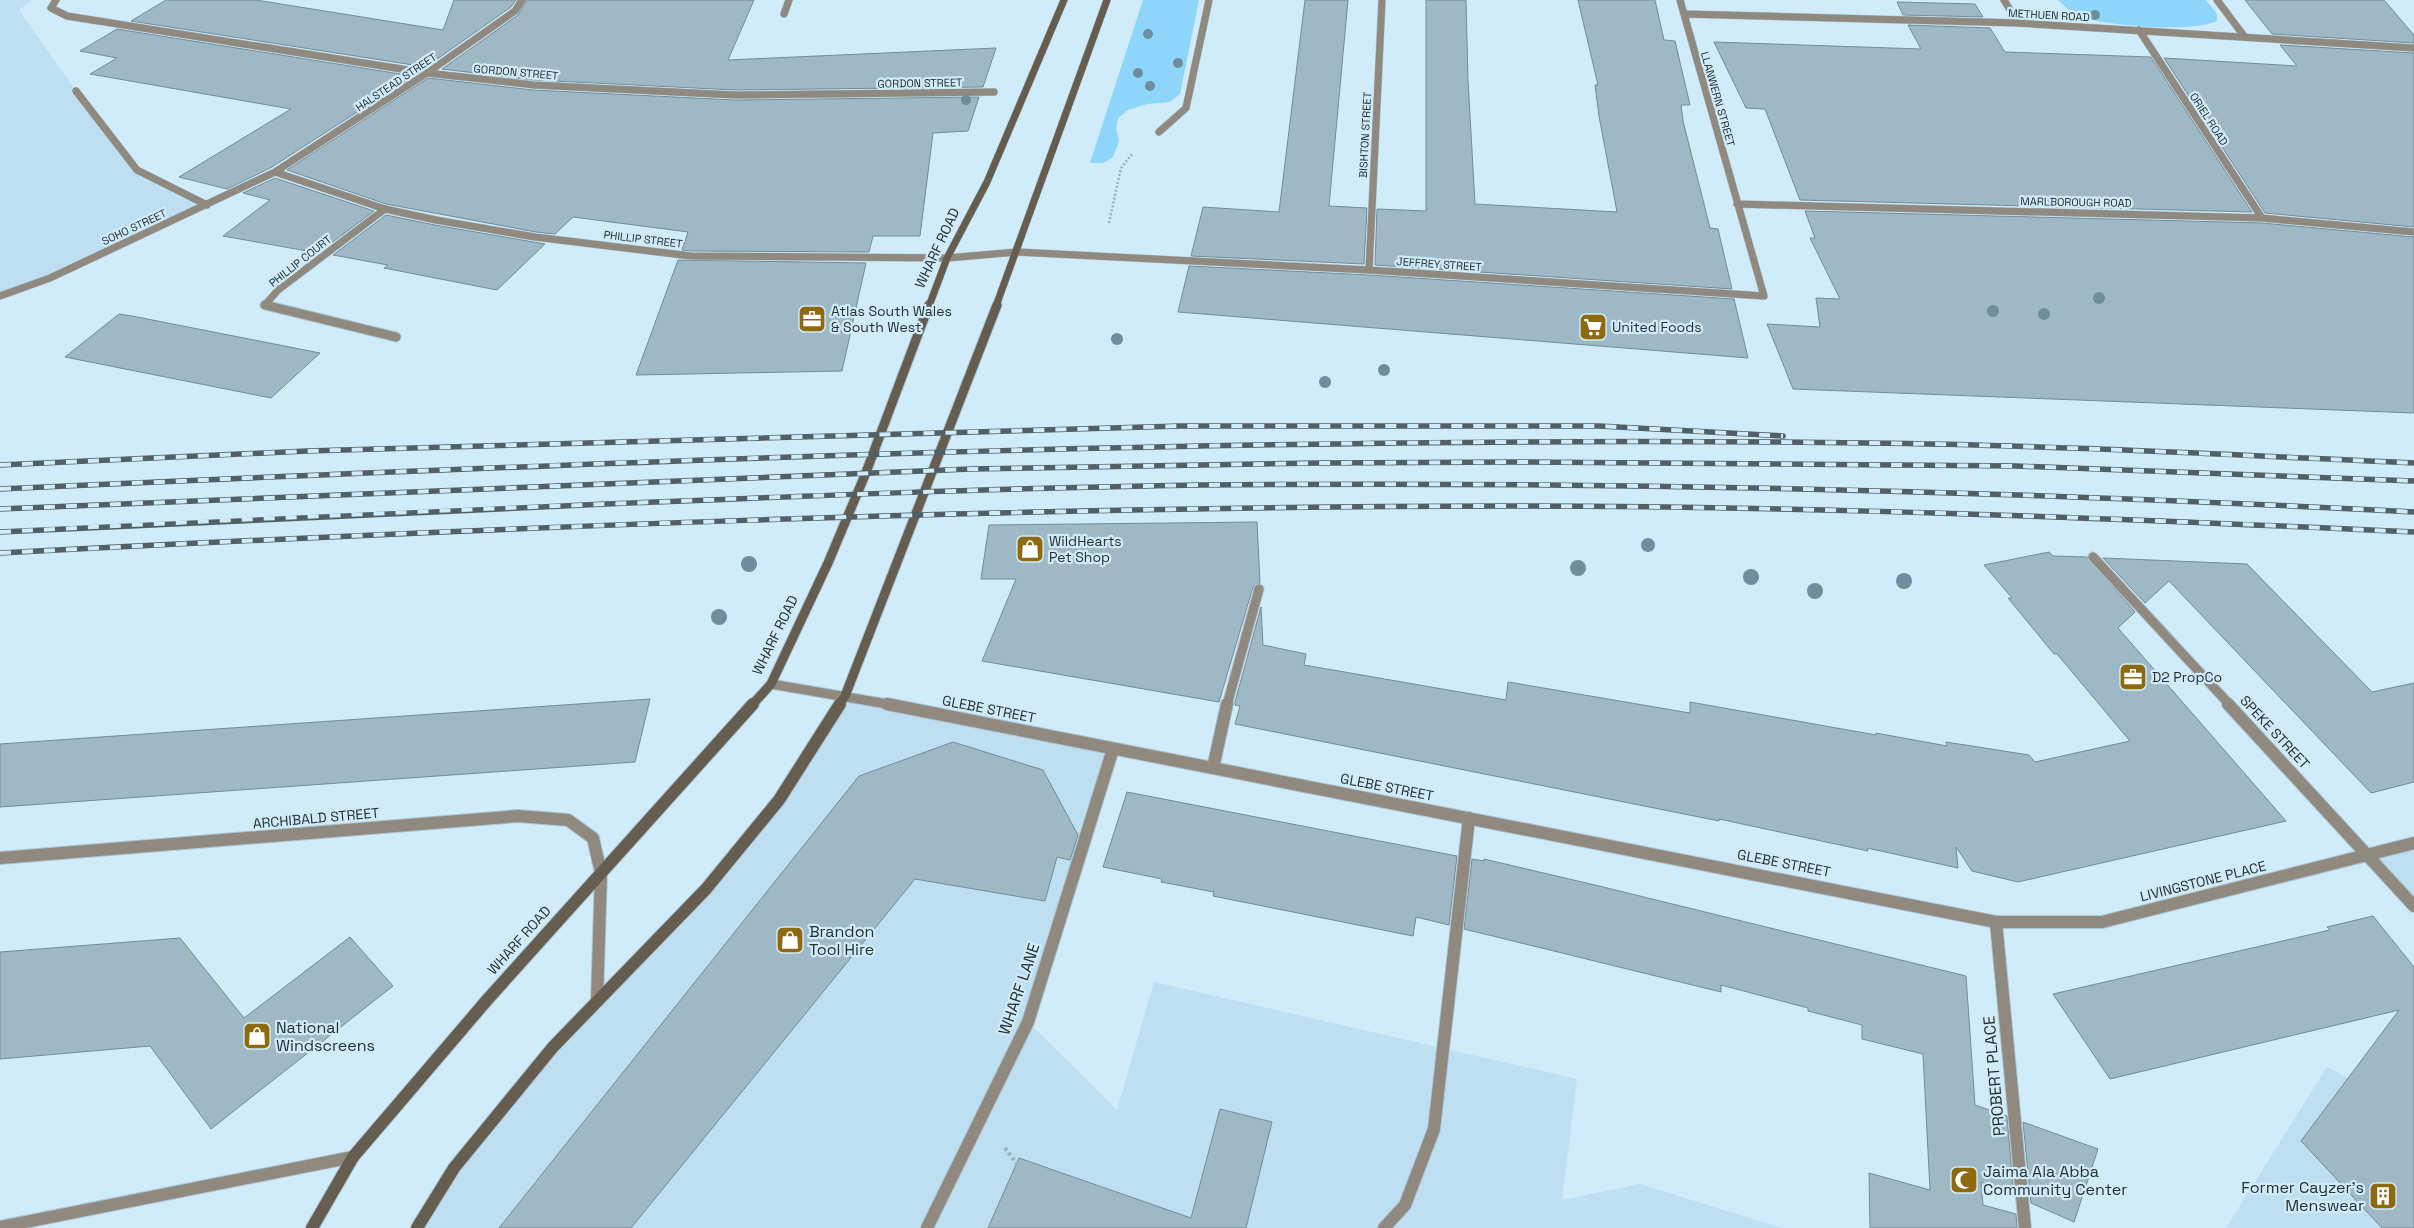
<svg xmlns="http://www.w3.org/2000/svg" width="2414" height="1228" viewBox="0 0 2414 1228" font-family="'Space Grotesk',sans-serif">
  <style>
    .built { fill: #bddff1 }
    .green { fill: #8dd5fa }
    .building { fill: #9eb8c6; stroke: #728b98 }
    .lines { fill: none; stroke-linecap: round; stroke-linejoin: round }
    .lane-far2-casing { stroke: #aec5d2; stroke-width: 8 }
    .lane-far1-casing { stroke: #aec5d2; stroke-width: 11 }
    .lane-casing { stroke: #aec5d2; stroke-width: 14 }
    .street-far2-casing { stroke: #aec5d2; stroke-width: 8 }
    .street-far1-casing { stroke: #aec5d2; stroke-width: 11 }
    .street-casing { stroke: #aec5d2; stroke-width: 14 }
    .secondary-far2-casing { stroke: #aec5d2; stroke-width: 8 }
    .secondary-far1-casing { stroke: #aec5d2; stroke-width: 11 }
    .secondary-casing { stroke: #aec5d2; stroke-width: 14 }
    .path-far1 { stroke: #9bb1bc; stroke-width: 2.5; stroke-dasharray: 2 2; stroke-linecap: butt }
    .path { stroke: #9bb1bc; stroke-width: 4; stroke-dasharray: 3 3; stroke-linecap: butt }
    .lane-far2 { stroke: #8f8980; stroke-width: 7 }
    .lane-far1 { stroke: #8f8980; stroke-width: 9 }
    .lane { stroke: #8f8980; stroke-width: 12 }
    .street-far2 { stroke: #8f8980; stroke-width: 7 }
    .street-far1 { stroke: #8f8980; stroke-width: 9 }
    .street { stroke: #8f8980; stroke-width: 12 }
    .secondary-far2 { stroke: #655e50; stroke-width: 7 }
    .secondary-far1 { stroke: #655e50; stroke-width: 9 }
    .secondary { stroke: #655e50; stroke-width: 12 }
    .rail-casing { stroke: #516067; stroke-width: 5.5 }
    .rail { stroke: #d0ebf9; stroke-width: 4; stroke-dasharray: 11; stroke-linecap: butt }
    .tree { fill: #6e8d9d }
    .labels { text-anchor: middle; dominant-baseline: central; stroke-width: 4.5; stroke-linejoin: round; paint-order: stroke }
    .far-street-label { font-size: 11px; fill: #242f34; stroke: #d0ebf9 }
    .street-label { font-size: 14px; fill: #242f34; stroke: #d0ebf9 }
    .poi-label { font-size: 14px; fill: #242f34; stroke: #d0ebf9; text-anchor: start }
    .near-poi-label { font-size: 16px; fill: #242f34; stroke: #d0ebf9; text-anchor: start }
    .near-street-label { font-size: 16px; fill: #242f34; stroke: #d0ebf9 }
  </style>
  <rect width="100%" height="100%" fill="#d0ebf9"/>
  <path class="built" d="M0 0H32L19 10 76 91 137 170 207 205 134 240 0 296Z
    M845 696 1113 749 1028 1022 1117 1110 1154 982 1577 1079 1562 1200 1640 1184 1782 1228H417L454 1168 553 1047 706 889 779 800Z
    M2414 843V906L2368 855Z
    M2327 1067 2396 1103 2414 1228H2226Z"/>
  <path class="green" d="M1143 0H1199L1180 94 1170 102 1147 104 1128 110 1118 118 1116 128 1119 141 1113 157 1104 163H1090Z
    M2058 0H2206L2217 14V21C2193 33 2101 26 2076 15 2069 12 2064 5 2058 0Z"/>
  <path class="building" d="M166 0H256L443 30 454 0H516L511 7 426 67 131 21Z
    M527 0H754L728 60 996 48 983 87 735 90 534 80 442 69 518 15Z
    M1305 0H1348L1329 206 1367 208 1364 264 1191 256 1203 207 1279 212Z
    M1426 0H1466L1468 80 1475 204 1617 212 1599 116 1595 85H1598L1578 0H1655L1664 40 1675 41 1690 105H1681L1683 121 1710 228 1718 229 1732 289 1375 265 1377 209 1426 211Z
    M2245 0H2384L2414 35V43L2272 34Z
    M1897 2 1975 4 1983 17 1903 15Z
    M1908 25 1990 28 2005 52 2151 57 2252 212 1800 200 1765 109 1746 108 1714 42 1921 49Z
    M117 29 413 76 272 167 227 189 179 177 291 109 90 74 117 58 80 51Z
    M2280 45 2414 53V227L2265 213 2164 58 2297 66Z
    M428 78 533 90 735 100 979 97 968 131 933 133 920 236H873L869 252 691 251 682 250 688 232 573 217 555 234 536 232 386 204 287 170Z
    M275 178 374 211 318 253 223 236 270 200 243 193Z
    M1805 211 2262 223 2414 237V413L1793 389 1767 324 1820 327 1816 298 1840 299 1810 238H1815Z
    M386 215 435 225 545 244 497 290 384 268 388 265 333 255Z
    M678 260 866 263 842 371 636 375Z
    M1189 266 1369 275 1734 299 1748 358 1178 312Z
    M119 314 132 316 320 353 271 398 65 357Z
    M1257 522 1260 583 1253 587 1219 702 982 661 1016 579H981L989 525Z
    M2049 552 2053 556 2087 557 2135 612 2118 628 2286 821 2018 882 1972 871 1956 847 1958 868 1867 848 1868 851 1719 819V821L1235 724 1240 706 1235 705V702L1261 607 1263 645 1306 654 1304 665 1506 700 1508 682 1690 713V702L1876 735V733L1947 746 1946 742 2029 755 2035 762 2130 741 2057 654H2054L2008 598H2012L1984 565Z
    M2103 558 2247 564 2372 692 2414 683V782L2371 793 2169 581 2145 603Z
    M650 699 635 762 0 807V744Z
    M953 742 1043 770 1078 835 1070 860 1057 857 1045 901 915 879 631 1228H499L859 776Z
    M1127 792 1457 856 1449 925 1416 917 1413 936 1213 896 1214 892 1161 882 1162 879 1103 867Z
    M1472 859 1484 861V859L1599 886 1966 976 1975 1105 2007 1116 2014 1196 1981 1182 1983 1205 2016 1214 2017 1228H1870L1869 1173 1930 1190 1923 1054 1862 1039V1025L1808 1011V1008L1721 985V992L1464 929Z
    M2373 916 2414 967V1228H2382L2301 1141 2399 1010 2110 1079 2053 994 2330 930 2327 927Z
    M350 937 393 986 211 1129 150 1046 0 1059V952L180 938 244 1018Z
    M1220 1109 1272 1122 1246 1228H988L1019 1158 1191 1218Z
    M2023 1122 2098 1149 2074 1222 2031 1203Z"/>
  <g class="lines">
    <defs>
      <path id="lane-far2" d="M1159 132 1186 108 1209 0
        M269 306 265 305 278 290 385 209"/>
      <path id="lane-far1" d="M265 305 396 337
        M1227 705 1259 589"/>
      <path id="lane" d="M1213 768 1227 704
        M1996 922 2025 1228
        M0 1227 353 1157
        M1384 1228 1405 1205 1434 1129 1469 818"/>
      <path id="street-far2" d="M56 0 51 8 67 16 427 73 534 85 735 95 994 92
        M2004 0 2018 23
        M2217 0 2244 36
        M784 14 789 0
        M1684 14 2018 23 2414 48
        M2139 30 2262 218
        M76 91 137 170 207 205
        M275 172 385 209 436 220 535 237 691 256 947 258 1017 252 1369 270 1764 296 1680 0
        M1737 204 2262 218 2414 232
        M1369 270 1382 0
        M0 296 50 278 275 172 427 73 515 11 522 0"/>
      <path id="street-far1" d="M2093 557 2230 705
        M771 684 893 705"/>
      <path id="street" d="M887 704 1996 922H2102L2414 843
        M2228 704 2414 906
        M0 858 518 816 568 820 593 838 601 873 597 1001
        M927 1228 1028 1022 1113 749"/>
      <path id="secondary-far2" d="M929 306 947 258 987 182 1064 0
        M996 306 1107 0"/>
      <path id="secondary-far1" d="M752 705 771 684 828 563 865 475 929 305
        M839 705 845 696 997 305"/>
      <path id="secondary" d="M312 1228 353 1157 487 1000 753 704
        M417 1228 454 1168 553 1047 706 889 779 800 840 704"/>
    </defs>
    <use href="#lane-far2" class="lane-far2-casing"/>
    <use href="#lane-far1" class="lane-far1-casing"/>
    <use href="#lane" class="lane-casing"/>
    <use href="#street-far2" class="street-far2-casing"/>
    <use href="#street-far1" class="street-far1-casing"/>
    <use href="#street" class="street-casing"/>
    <use href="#secondary-far2" class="secondary-far2-casing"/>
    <use href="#secondary-far1" class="secondary-far1-casing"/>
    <use href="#secondary" class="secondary-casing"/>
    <path class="path-far1" d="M1109 223 1121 168 1133 153"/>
    <path class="path" d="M1005 1148 1017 1164"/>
    <use href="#lane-far2" class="lane-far2"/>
    <use href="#lane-far1" class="lane-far1"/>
    <use href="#lane" class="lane"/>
    <use href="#street-far2" class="street-far2"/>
    <use href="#street-far1" class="street-far1"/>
    <use href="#street" class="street"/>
    <use href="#secondary-far2" class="secondary-far2"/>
    <use href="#secondary-far1" class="secondary-far1"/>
    <use href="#secondary" class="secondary"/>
    <defs>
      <path id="rail" d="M0 465 307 451 1180 426H1599L1783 436
        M0 489C622 461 1245 435 1868 443 2050 445 2232 455 2414 463
        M0 509 971 469 1319 463 1522 462 2016 466 2414 481
        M0 532C202 521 404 512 606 504 804 496 1002 488 1201 485 1605 481 2010 491 2414 512
        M0 553C501 527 1002 507 1504 506 1808 506 2111 518 2414 532"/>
    </defs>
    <use href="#rail" class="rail-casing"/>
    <use href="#rail" class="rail"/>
  </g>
  <g class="tree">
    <circle cx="2095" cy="15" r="5"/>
    <circle cx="1148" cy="34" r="5"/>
    <circle cx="1178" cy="63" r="5"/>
    <circle cx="1138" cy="73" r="5"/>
    <circle cx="1150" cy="86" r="5"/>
    <circle cx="966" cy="100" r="5"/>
    <circle cx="2099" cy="298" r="6"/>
    <circle cx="1993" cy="311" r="6"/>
    <circle cx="2044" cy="314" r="6"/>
    <circle cx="1117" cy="339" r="6"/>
    <circle cx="1384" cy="370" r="6"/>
    <circle cx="1325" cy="382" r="6"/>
    <circle cx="1648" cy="545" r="7"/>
    <circle cx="749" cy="564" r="8"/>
    <circle cx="1578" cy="568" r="8"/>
    <circle cx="1751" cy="577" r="8"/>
    <circle cx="1904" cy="581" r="8"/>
    <circle cx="1815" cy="591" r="8"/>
    <circle cx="719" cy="617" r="8"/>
  </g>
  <defs>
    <symbol id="office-square" viewBox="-11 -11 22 22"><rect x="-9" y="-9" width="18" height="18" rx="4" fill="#8f690e" stroke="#d0ebf9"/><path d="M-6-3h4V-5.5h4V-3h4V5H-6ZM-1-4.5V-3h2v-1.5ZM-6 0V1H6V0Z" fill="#fff"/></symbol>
    <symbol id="supermarket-square" viewBox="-11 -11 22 22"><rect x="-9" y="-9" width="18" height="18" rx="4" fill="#8f690e" stroke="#d0ebf9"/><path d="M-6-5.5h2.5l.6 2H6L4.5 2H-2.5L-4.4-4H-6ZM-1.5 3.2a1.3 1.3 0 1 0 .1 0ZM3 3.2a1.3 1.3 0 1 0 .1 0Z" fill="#fff"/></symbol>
    <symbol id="shop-square" viewBox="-11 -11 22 22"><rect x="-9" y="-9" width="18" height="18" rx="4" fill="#8f690e" stroke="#d0ebf9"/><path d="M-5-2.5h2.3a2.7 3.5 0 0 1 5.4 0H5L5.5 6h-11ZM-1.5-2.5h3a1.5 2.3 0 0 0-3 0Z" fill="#fff"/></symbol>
    <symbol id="mosque-square" viewBox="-11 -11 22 22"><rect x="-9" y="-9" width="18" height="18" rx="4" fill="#8f690e" stroke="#d0ebf9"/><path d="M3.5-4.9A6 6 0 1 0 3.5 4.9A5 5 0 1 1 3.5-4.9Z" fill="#fff"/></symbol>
    <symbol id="building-square" viewBox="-11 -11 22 22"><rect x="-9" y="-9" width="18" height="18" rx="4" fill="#8f690e" stroke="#d0ebf9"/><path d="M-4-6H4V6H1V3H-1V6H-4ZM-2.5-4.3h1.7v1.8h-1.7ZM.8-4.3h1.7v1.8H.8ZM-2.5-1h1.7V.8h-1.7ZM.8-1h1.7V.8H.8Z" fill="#fff"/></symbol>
  </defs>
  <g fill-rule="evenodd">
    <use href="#office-square" x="796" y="303" width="32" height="32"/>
    <use href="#supermarket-square" x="1577" y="311" width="32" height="32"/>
    <use href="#shop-square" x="1014" y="533" width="32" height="32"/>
    <use href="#office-square" x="2117" y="661" width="32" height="32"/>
    <use href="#shop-square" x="774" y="924" width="32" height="32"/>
    <use href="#shop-square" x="241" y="1020" width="32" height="32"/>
    <use href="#mosque-square" x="1948" y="1164" width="32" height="32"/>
    <use href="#building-square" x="2367" y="1180" width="32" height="32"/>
  </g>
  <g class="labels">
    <g class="far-street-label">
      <text transform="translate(2049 15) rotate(3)">METHUEN ROAD</text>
      <text transform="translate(516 72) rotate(5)">GORDON STREET</text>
      <text transform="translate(396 82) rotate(-34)">HALSTEAD STREET</text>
      <text transform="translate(920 83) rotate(-1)">GORDON STREET</text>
      <text transform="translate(1718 99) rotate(74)">LLANWERN STREET</text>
      <text transform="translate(2209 119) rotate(57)">ORIEL ROAD</text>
      <text transform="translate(1365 135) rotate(-87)">BISHTON STREET</text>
      <text transform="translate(2076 202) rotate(1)">MARLBOROUGH ROAD</text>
      <text transform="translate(134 227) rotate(-25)">SOHO STREET</text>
      <text transform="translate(643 239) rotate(7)">PHILLIP STREET</text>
      <text transform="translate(300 261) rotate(-38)">PHILLIP COURT</text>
      <text transform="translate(1439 264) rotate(4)">JEFFREY STREET</text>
    </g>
    <g class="street-label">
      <text transform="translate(937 248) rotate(-65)">WHARF ROAD</text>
      <text transform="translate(775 635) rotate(-64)">WHARF ROAD</text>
      <text transform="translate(989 709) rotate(11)">GLEBE STREET</text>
      <text transform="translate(2275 732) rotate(47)">SPEKE STREET</text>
      <text transform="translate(1387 787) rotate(11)">GLEBE STREET</text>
      <text transform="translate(316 818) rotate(-5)">ARCHIBALD STREET</text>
      <text transform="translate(1784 863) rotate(11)">GLEBE STREET</text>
      <text transform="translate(2203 881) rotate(-14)">LIVINGSTONE PLACE</text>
      <text transform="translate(519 940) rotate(-48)">WHARF ROAD</text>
    </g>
    <g class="poi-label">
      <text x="831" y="311">Atlas South Wales<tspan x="831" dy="16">&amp; South West</tspan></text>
      <text x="1612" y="327">United Foods</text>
      <text x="1049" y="541">WildHearts<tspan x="1049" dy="16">Pet Shop</tspan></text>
      <text x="2152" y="677">D2 PropCo</text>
    </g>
    <g class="near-poi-label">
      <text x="809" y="931">Brandon<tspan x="809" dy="18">Tool Hire</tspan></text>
      <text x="276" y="1027">National<tspan x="276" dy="18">Windscreens</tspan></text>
      <text x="1983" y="1171">Jaima Ala Abba<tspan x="1983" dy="18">Community Center</tspan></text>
      <text x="2364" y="1187" text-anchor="end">Former Cayzer's<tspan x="2364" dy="18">Menswear</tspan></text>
    </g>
    <g class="near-street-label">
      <text transform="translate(1019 989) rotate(-71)">WHARF LANE</text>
      <text transform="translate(1994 1076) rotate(-95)">PROBERT PLACE</text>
    </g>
  </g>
</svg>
